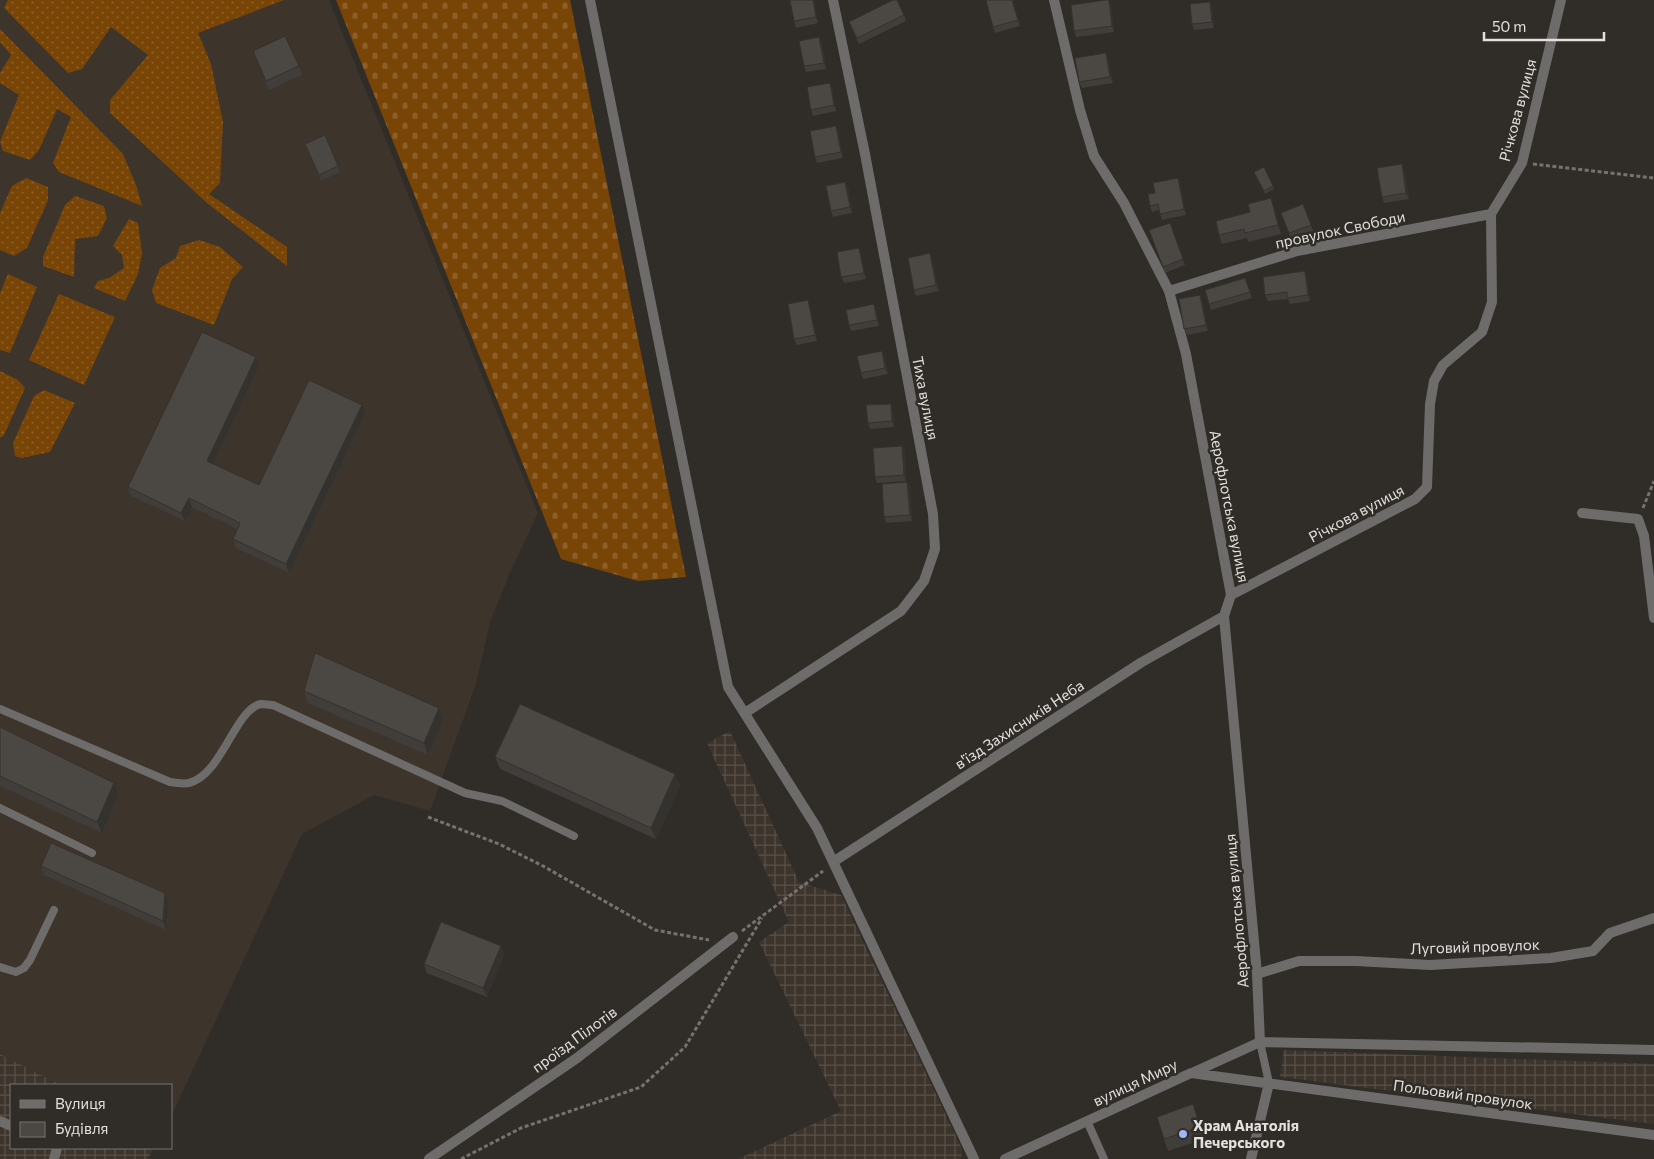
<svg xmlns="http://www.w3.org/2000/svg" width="1654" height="1159" viewBox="0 0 1654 1159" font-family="Commissioner,sans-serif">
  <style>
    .built { fill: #3d342c }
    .industrial { fill: url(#industrial-grid) }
    .grass { fill: url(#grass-dots) }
    .cemetery { fill: url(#cemetery-stones) }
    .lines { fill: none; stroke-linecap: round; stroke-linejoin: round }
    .path { stroke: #75726f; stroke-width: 3; stroke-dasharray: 4 2.5; stroke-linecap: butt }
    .lane { stroke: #6e6c6a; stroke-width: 8 }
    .street { stroke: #6e6c6a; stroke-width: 10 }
    .wall { fill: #403d3a }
    .shaded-wall { fill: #34322f }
    .building { fill: #4b4743; stroke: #34322f }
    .poi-dot { fill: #a0b3fd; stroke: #302c28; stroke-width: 2 }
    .labels { text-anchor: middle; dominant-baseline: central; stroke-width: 5; stroke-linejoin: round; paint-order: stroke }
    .street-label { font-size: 15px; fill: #e2dfdd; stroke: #302c28 }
    .poi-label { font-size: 15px; font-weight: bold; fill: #e2dfdd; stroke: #302c28; text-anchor: start }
  </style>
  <defs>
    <pattern id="industrial-grid" width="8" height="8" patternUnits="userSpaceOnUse" patternTransform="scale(1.25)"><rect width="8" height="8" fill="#3d342c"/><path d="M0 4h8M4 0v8" fill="none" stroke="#59514a"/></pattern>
    <pattern id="grass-dots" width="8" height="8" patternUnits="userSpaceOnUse" patternTransform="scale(1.25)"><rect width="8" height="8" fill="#794506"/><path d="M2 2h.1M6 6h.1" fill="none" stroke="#8c5f2a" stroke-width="1.8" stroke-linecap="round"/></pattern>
    <pattern id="cemetery-stones" width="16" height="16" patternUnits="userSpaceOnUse" patternTransform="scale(1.25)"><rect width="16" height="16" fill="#794506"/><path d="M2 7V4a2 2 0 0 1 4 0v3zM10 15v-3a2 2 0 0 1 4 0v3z" fill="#8c5f2a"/></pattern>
  </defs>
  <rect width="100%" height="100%" fill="#302c28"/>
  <path class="built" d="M0 0H329L538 513 510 573 490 622 476 684 430 811 374 795 302 834 171 1117V1085H61L0 1054Z"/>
  <path class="industrial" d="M730 731 799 882 841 895 962 1149 961 1159H738L841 1111 759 942 789 922 707 743Z
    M1284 1050 1654 1064V1124L1280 1077Z
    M0 1054 61 1085H11V1148H154L148 1159H0Z"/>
  <path class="grass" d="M8 0H284L198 33 211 64 223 122 220 183 209 194 287 247V266L207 203 110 113V100L148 55 111 27 82 69 68 73 4 8Z
    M0 29 123 154 136 185 142 206 59 172 53 163 71 117 57 109 39 150 30 160 3 151 0 142 19 95 0 83V73L11 55 0 42Z
    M26 178 48 187V200L27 248 14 256 0 250V213L12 186Z
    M75 196 104 206 107 218 98 236 75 239 74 277 43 266V257L65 205Z
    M129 219 138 223 142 253 138 274 125 301 94 288 98 281 109 278 124 268 122 255 113 246Z
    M199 240 220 247 243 267 232 279 214 325 156 303 152 290 160 268 176 258 180 246Z
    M8 274 37 287 10 353 0 350V293Z
    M59 294 115 317 84 385 29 360Z
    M0 371 18 380 25 388 4 435 0 438Z
    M44 390 75 403 50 452 22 458 15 456 13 443 34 396Z"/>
  <path class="cemetery" d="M336 0H570L686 577 638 581 561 559Z"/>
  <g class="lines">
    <path class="path" d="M1533 164 1654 178
      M1643 508 1654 481
      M428 817 499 844 543 866 655 930 709 940
      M742 931 823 871
      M461 1159 521 1128 641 1087 685 1047 762 918"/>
    <path class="lane" d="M0 709 170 782C176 783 184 784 189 783 222 775 235 709 261 704 265 704 269 705 273 705L465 793 502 801 574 836
      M0 808 92 853
      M0 967 16 972 24 968 30 960 54 910
      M1260 1042 1269 1083
      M1087 1121 1104 1159"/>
    <path class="street" d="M590 0 728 687 817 828 974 1159
      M1054 0 1080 110 1094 156 1124 203 1169 291 1186 354 1231 595 1224 616 1257 974 1260 1042
      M1169 291 1297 251 1491 214
      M1582 513 1638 519 1644 536 1654 618
      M1231 595 1415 499 1427 487 1430 404 1434 381 1443 365 1482 332 1492 302 1491 214 1522 163 1561 0
      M745 713 901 611 924 581 935 549 933 514 865 154 833 0
      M833 862 1142 662 1224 616
      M1257 974 1299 961H1356L1430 965 1551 958 1593 951 1610 933 1654 918
      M1192 1073 1260 1042 1654 1050
      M0 1121 11 1126
      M54 1159 57 1148
      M429 1159 577 1058 733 937
      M1005 1159 1191 1073 1654 1135
      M1251 1159 1269 1083"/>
  </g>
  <path class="wall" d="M790 0H814L818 23 796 28 794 21Z
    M986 0H1012L1020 26 995 33Z
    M1109 0 1111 6 1114 32 1076 37 1074 31Z
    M1212 8 1214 28 1194 30 1192 24Z
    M904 15 906 21 859 44 849 22Z
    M819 37 822 43 826 69 806 72 804 66Z
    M253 51 299 66 302 75 269 90Z
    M1106 53 1108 59 1113 83 1082 88 1079 82Z
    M832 89 836 111 813 116 811 110Z
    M836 126 838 132 843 158 817 163 815 157Z
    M305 144 338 166 340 172 321 181Z
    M1402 164 1404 170 1409 199 1384 203 1382 197Z
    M1254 172 1273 186 1274 189 1265 194Z
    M1178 178 1180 184 1186 215 1162 220 1159 210 1152 212 1150 206 1155 193Z
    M845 182 848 188 852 213 833 217 831 211Z
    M1303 204 1313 231 1291 239 1281 213Z
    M1274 207 1281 234 1248 242 1247 238 1222 244 1219 235Z
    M1170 223 1185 265 1165 273 1149 230Z
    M930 253 932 259 939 291 916 296 914 290Z
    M861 254 866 279 844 283 841 277Z
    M1245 278 1252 298 1211 310 1209 304Z
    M1307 278 1310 301 1290 304 1288 299 1268 301 1265 295Z
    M1202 301 1208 331 1187 335 1184 329Z
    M810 306 817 341 797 345 794 339Z
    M876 310 879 326 851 331 849 325Z
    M882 351 884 357 888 374 863 379 861 373Z
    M259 366 213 464 259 485 362 405 365 414 289 573 236 548 233 539 237 529 192 507 185 521 131 496 128 487Z
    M893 410 894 427 870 429 868 423Z
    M902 446 905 452 906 481 877 483 875 477Z
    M907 482 910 488 912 521 886 523 884 517Z
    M304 691 443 720 428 755 308 703Z
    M0 727 118 795 102 833 0 786Z
    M495 757 675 774 680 786 656 839 500 769Z
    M41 866 168 902 166 930 44 875Z
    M501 946 504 955 487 997 427 973 424 964Z
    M1197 1116 1205 1139 1168 1151 1164 1139Z"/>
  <path class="shaded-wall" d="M813 0H814L818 23 816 17Z
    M1109 0 1111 6 1114 32 1112 26Z
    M1210 2 1212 8 1214 28 1212 22Z
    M819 37 822 43 826 69 824 63Z
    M1106 53 1108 59 1113 83 1110 77Z
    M830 83 832 89 836 111 834 105Z
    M836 126 838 132 843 158 841 152Z
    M1402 164 1404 170 1409 199 1406 193Z
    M1178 178 1180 184 1186 215 1184 209Z
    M845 182 848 188 852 213 850 207Z
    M1271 198 1274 207 1281 234 1278 225Z
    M859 248 861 254 866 279 864 273Z
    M930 253 932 259 939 291 936 285Z
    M1305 271 1307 278 1310 301 1308 295Z
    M1200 295 1202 301 1208 331 1206 325Z
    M808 300 810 306 817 341 815 335Z
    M874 304 876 310 879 326 877 320Z
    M882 351 884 357 888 374 885 368Z
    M256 357 259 366 210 470 207 461Z
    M891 404 893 410 894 427 892 421Z
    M362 405 365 414 289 573 286 564Z
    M902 446 905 452 906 481 904 475Z
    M907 482 910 488 912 521 910 515Z
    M189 498 192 507 185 521 181 513Z
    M439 708 443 720 428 755 424 743Z
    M675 774 680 786 656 839 651 828Z
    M114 783 118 795 102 833 97 822Z
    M165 893 168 902 166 930 163 921Z
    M501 946 504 955 487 997 483 988Z"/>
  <path class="building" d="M790 0H813L816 17 794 21Z
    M893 0H897L904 15 857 38 849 22Z
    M986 0H1012L1018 20 993 27Z
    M1105 0H1109L1112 26 1074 31 1071 5Z
    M1210 2 1212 22 1192 24 1190 4Z
    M285 36 299 66 266 81 253 51Z
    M819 37 824 63 804 66 799 41Z
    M1106 53 1110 77 1079 82 1075 58Z
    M830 83 834 105 811 110 807 87Z
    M836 126 841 152 815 157 810 131Z
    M325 135 338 166 319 175 305 144Z
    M1402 164 1406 193 1382 197 1377 168Z
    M1264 167 1273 186 1264 191 1254 172Z
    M1178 178 1184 209 1160 214 1158 204 1150 206 1148 194 1155 193 1153 183Z
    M845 182 850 207 831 211 826 186Z
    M1271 198 1278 225 1245 233 1244 229 1219 235 1216 221 1250 212 1248 204Z
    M1303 204 1311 225 1289 233 1281 213Z
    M1170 223 1183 259 1163 267 1149 230Z
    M859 248 864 273 841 277 837 252Z
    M930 253 936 285 914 290 908 258Z
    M1305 271 1308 295 1287 298V292L1265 295 1263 277Z
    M1245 278 1250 292 1209 304 1205 290Z
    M1200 295 1206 325 1184 329 1179 299Z
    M808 300 815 335 794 339 788 304Z
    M874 304 877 320 849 325 846 310Z
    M202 332 256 357 207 461 259 485 309 380 362 405 286 564 233 539 240 523 189 498 181 513 128 487Z
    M882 351 885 368 861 373 857 356Z
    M891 404 892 421 868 423 866 405Z
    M902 446 904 475 875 477 873 448Z
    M907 482 910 515 884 517 882 484Z
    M315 653 439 708 424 743 304 691Z
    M520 704 675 774 651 828 495 757Z
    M0 727 114 783 97 822 0 776Z
    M51 843 165 893 163 921 41 866Z
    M441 922 501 946 483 988 424 964Z
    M1193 1104 1200 1127 1164 1139 1157 1117Z"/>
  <circle class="poi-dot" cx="1183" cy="1134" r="5"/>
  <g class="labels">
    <g class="street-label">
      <text transform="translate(1517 110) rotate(-75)">Річкова вулиця</text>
      <text transform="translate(1340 229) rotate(-12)">провулок Свободи</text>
      <text transform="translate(926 398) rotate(79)">Тиха вулиця</text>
      <text transform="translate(1230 506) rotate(79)">Аерофлотська вулиця</text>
      <text transform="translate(1356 513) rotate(-28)">Річкова вулиця</text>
      <text transform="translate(1019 724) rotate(-33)">в'їзд Захисників Неба</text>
      <text transform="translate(1236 911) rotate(-95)">Аерофлотська вулиця</text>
      <text transform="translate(1475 946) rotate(-2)">Луговий провулок</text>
      <text transform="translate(574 1039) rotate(-36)">проїзд Пілотів</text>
      <text transform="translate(1135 1082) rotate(-25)">вулиця Миру</text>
      <text transform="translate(1463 1094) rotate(8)">Польовий провулок</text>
    </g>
    <g class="poi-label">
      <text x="1193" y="1125">Храм Анатолія<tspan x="1193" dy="17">Печерського</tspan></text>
    </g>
  </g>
  <rect x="10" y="1084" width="162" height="65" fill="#302c28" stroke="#777470"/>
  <rect x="20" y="1100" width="25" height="8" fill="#6e6c6a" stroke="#777470"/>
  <text x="55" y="1109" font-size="15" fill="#e2dfdd">Вулиця</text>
  <rect x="20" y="1122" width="25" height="15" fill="#4b4743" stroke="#777470"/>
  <text x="55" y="1134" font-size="15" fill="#e2dfdd">Будівля</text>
  <path d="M1484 32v8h120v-8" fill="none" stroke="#e2dfdd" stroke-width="2.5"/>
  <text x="1492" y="32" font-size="15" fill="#e2dfdd" stroke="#302c28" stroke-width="4" paint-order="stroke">50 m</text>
</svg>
